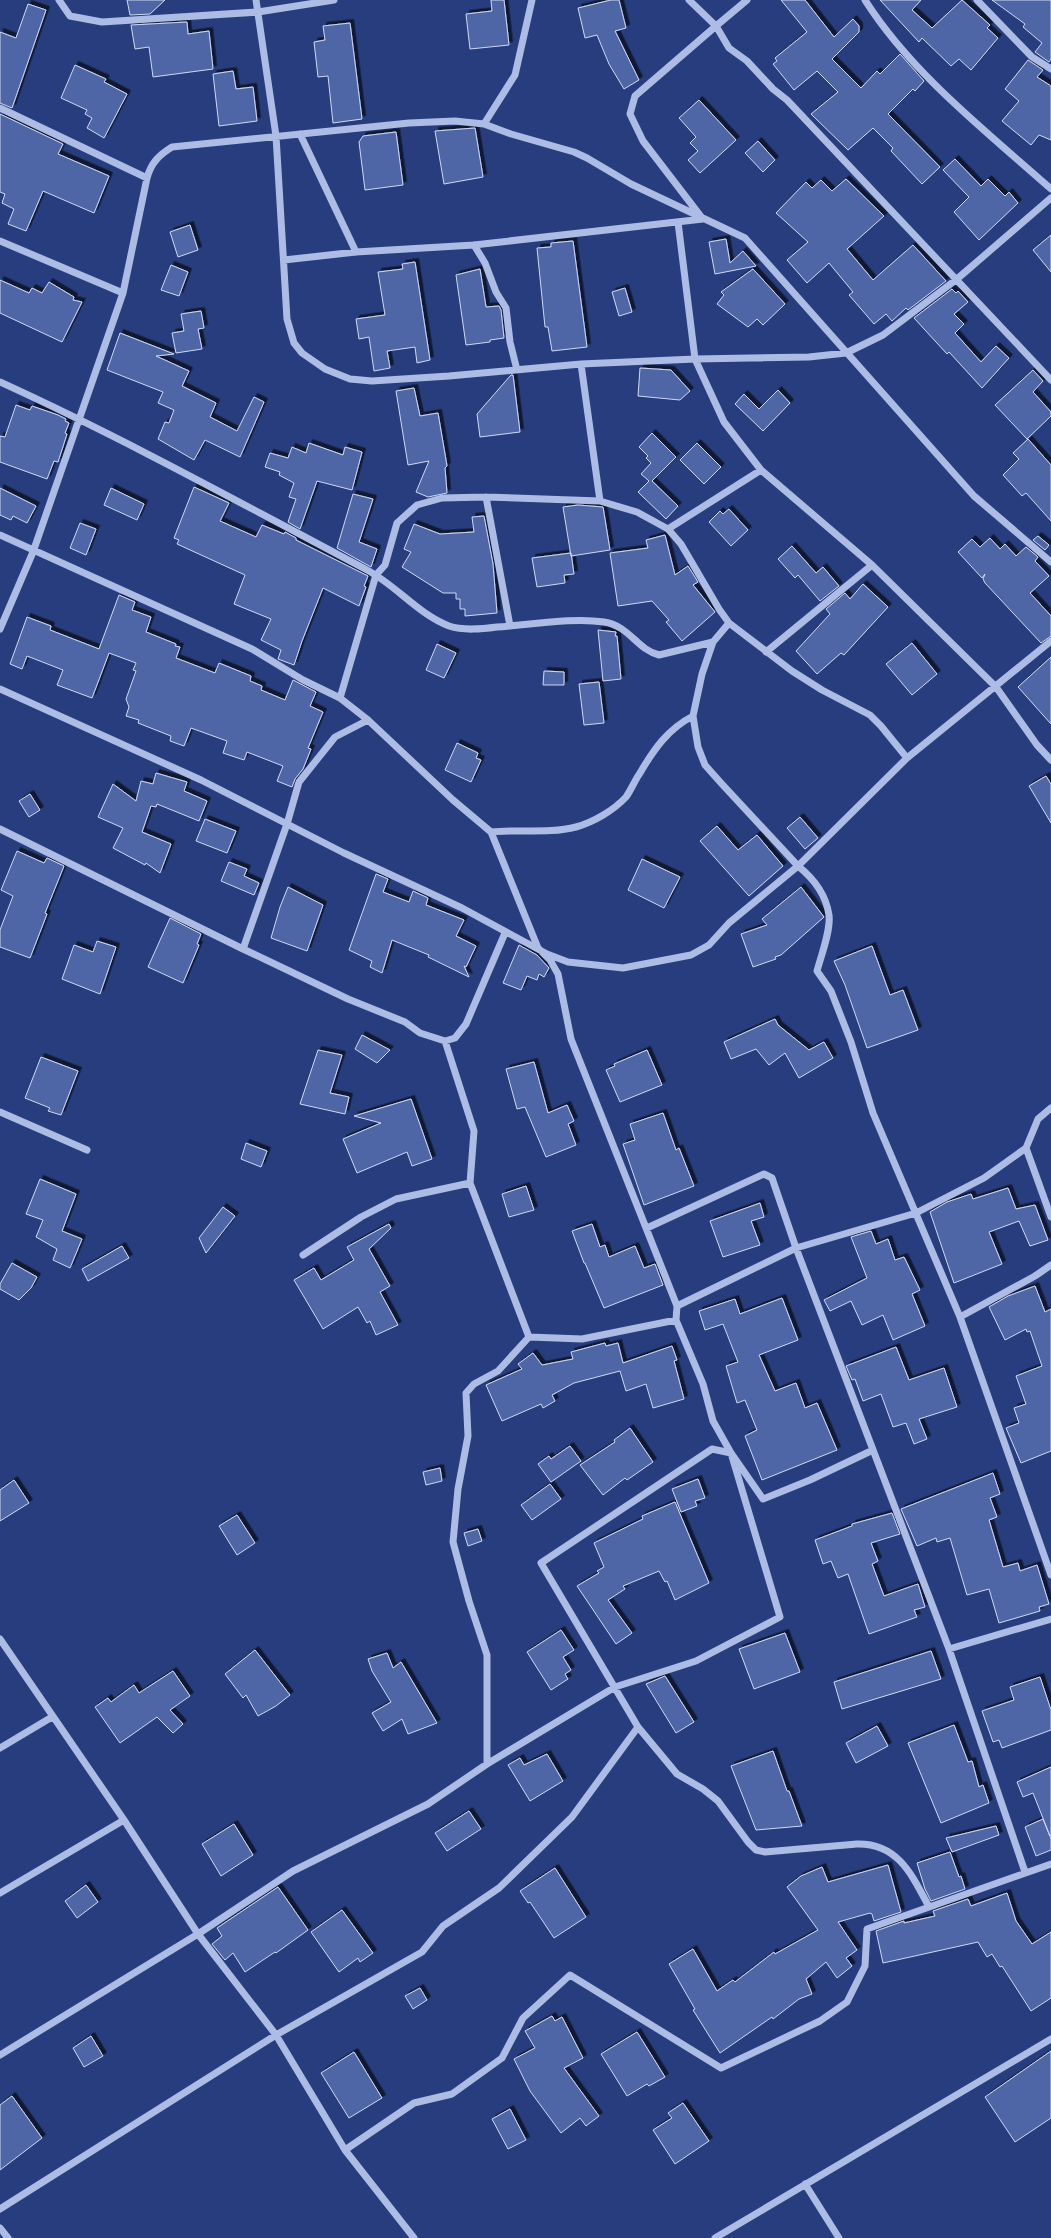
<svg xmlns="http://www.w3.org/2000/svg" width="1051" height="2238" viewBox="0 0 1051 2238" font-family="'Public Sans',sans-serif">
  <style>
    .building { fill: #4f66a6; stroke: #cfd9f4; filter: url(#shadow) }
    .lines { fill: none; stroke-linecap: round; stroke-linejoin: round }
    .minor { stroke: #acbce5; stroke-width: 7 }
  </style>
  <defs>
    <filter id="shadow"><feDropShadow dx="3.5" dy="-3.5" stdDeviation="0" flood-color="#0009"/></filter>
  </defs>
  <rect width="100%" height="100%" fill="#273d7e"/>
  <path class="building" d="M127 0H165L150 14 130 15Z
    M491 0H504L509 45 470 49 466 14 492 11Z
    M611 0H619L626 28 615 31 639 80 624 89 609 64 597 35 585 38 578 8Z
    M781 0H805L834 37 853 19 859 26V32L832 59 861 88 877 71 880 74 900 54 924 81 915 91 913 89 888 114 940 167 922 184 891 151 893 148 873 128 848 150 811 114 838 92 817 71 794 90 773 64 777 61 775 58 807 32Z
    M880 0H921L912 10 932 28 962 0 990 25 987 28 998 38 971 70 959 59 951 66 922 38 919 42Z
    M992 0H1051V59L1049 62 1035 52 1042 43 1023 27 1025 24Z
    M28 4 46 10 12 108 0 103V32L16 38Z
    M187 22 188 34 209 31 213 69 153 77 149 47 135 49 131 25Z
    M350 23 362 119 333 123 328 76 318 77 314 42 325 40 323 26Z
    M1028 60 1043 70 1037 77 1051 86V140L1039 135 1031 145 1002 121 1019 101 1005 89Z
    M75 65 106 79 104 82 127 94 104 138 87 128 92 118 85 114 87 110 61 98Z
    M233 71 236 89 253 87 257 121 219 126 213 74Z
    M699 100 736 140 700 173 688 160 698 151 690 143 696 137 679 118Z
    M0 114 63 144 58 154 109 176 94 213 43 191 26 231 8 224 14 209 2 203 5 194 0 192Z
    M475 128 483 177 444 184 435 131Z
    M396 132 403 185 365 190 359 142 363 136Z
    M758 141 775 160 763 172 745 153Z
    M955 159 981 186 988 179 1005 196 1009 192 1018 203 979 240 954 212 969 197 943 170Z
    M846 179 884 216 847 249 873 280 913 245 946 281 908 310 906 308 892 321 886 314 874 324 849 295 853 292 829 263 807 283 787 260 808 242 776 213 806 182 812 188 821 180 832 191Z
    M190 225 198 250 178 257 170 232Z
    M1051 235V272L1033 250Z
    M726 239 730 263 743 251 756 266 715 274 709 242Z
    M573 241 587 347 552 351 548 327H545L537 248 551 247V243Z
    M415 262 430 360 417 363 415 347 387 351 390 368 374 371 369 337 359 339 356 319 385 315 378 272 403 269 402 264Z
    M171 265 188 272 179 296 161 290Z
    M480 269 486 307 499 306 501 310 504 338 490 340V342L466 345 456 275Z
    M753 269 785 304 763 325 757 319 748 327 717 304 724 295 721 292Z
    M0 280 29 293 32 288 42 293 49 282 74 297 73 300 82 302 62 342 0 313Z
    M625 288 632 312 619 316 612 292Z
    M952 289 956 293 958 291 968 302 954 314 964 324 955 333 981 362 996 346 1009 358 982 388 949 352 947 354 914 318Z
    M201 311 204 328 198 329 202 349 176 353 172 333 184 331 181 314Z
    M120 333 174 354 156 356 189 371 182 386 216 403 210 417 237 431 254 397 264 402 240 457 205 440 194 460 158 439 165 422 169 423 174 410 158 403 163 392 107 370Z
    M640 368 671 370 690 391 680 400 638 396Z
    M1033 370 1043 381 1033 392 1051 412V416L1027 439 995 405Z
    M511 375H513L520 432 480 437 477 414Z
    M414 388 420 416 438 413 447 466 445 468 447 493 428 497 416 492 429 461 408 465 396 391Z
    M778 390 790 403 763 431 735 404 744 394 759 409Z
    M16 405 30 410 32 406 58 415 66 419 65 421 69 423 65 433 67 434 58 462 54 461 47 479 0 462V436L5 437Z
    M652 433 676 457 652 481 678 506 666 519 638 492 649 481 641 474 651 463 646 458 648 456 639 447Z
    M1028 439 1051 465V521L1026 493 1022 496 1003 475 1019 459 1013 453Z
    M309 443 343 455 345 447 362 452 352 490 317 481 300 529 288 522 296 499 289 497 294 483 279 475 280 472 265 467 270 453 288 458 292 447 306 453Z
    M697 443 721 467 704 484 680 460Z
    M194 487 229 503 220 521 256 537 262 525 284 534 285 532 296 538V540L368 576 364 586 366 587 359 606 323 588 302 641 294 665 278 659 281 650 261 640 271 619 234 604 245 575 177 544 179 540 174 538Z
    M0 488 36 506 27 523 13 516 11 520 0 515Z
    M111 488 144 504 137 520 104 505Z
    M353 494 373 499 359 542 377 549 371 567 337 548Z
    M578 505 603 507 610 550 571 556 563 507Z
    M729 509 748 530 731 546 709 522 720 511 723 514Z
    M484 516 493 564 497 613 465 616V609H460V599H456V593H443L402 567 411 552 404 549 414 524 440 534 474 532 472 517Z
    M80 523 96 529 86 555 70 548Z
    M665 535 675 575 688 566 698 582 693 585 715 612 682 641 666 622 669 620 652 601 618 606 610 553 648 548 646 540Z
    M1038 536 1049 545 1045 550 1033 540Z
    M990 538 1000 549 1005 544 1016 556 1026 547 1038 557 1035 561 1049 576 1030 593 1051 616V636L1041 643 985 583 983 579 985 574 982 578 958 552 972 539 980 547Z
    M792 546 816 573 823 567 839 586 820 601 798 575 795 578 778 559Z
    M571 553 574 574 564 575 565 583 537 587 532 558Z
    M863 584 888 607 844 655 841 653 817 674 796 651 830 614 826 609 845 593 850 599Z
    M119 595 135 602 132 610 151 617 146 632 176 644 175 646 180 647 176 658 215 673 219 663 251 676 250 681 262 686 261 690 285 700 293 680 316 692 310 706 323 712 308 748 311 749 303 769 295 779 292 787 277 781 283 766 247 752 244 760 223 753 227 741 191 728 184 746 170 741 171 736 138 723 139 720 126 716 129 707 126 699 136 671 133 670 136 663 109 653 92 698 57 685 63 670 27 656 22 669 10 664 27 617 51 626 50 630 99 649Z
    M598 630 616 632 615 636H617L621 679 603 681Z
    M912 643 937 674 912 695 886 664Z
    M437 644 456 653 444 678 426 670Z
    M1051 657V724L1018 687Z
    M544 671 564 672V685H543Z
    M599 682 604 723 584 725 579 684Z
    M457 743 478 753 476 758 481 760 471 782 445 770Z
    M156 773 187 782 184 791 207 801 199 821 157 804 156 807 151 806 142 832 171 844 160 873 146 863 145 865 113 848 123 828 98 817 113 784 136 801 141 781 153 784Z
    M1046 776 1051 784V823L1029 786Z
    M30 794 40 810 29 817 19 801Z
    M800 817 818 838 805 849 787 828Z
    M205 819 236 831 227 853 196 841Z
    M717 826 738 850 757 835 783 866 749 896 700 841Z
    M17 851 44 863 47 858 64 866 45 913 47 914 30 958 0 947V930L13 896 1 890Z
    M642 859 680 877 664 908 628 890Z
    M229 862 247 869 244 876 259 883 254 895 221 881Z
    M376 874 388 879 383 892 409 902 413 891 428 898 426 905 464 920 456 936 476 946 466 967 464 966 469 977 428 957 429 955 392 940 382 973 370 967 372 961 349 950Z
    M288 887 323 905 307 951 271 938 280 907Z
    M801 887 824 917 781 955 775 957 776 959 753 967 741 934 767 925 762 919Z
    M170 918 201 934 197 944 199 945 183 983 148 967Z
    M97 941 116 947 100 994 62 979 74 945 93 952Z
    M519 945 537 955 549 968 544 977 539 974 537 980 527 976 521 990 503 983Z
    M872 946 890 995 903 990 918 1030 867 1048 845 985 834 961Z
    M775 1019 778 1025 809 1050 824 1042 833 1058 799 1078 785 1053 769 1065 756 1049 731 1059 724 1042Z
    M362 1035 390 1050 377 1063 355 1049Z
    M318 1050 342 1055 330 1093 349 1097 345 1114 300 1104Z
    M647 1050 662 1085 620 1102 606 1070 615 1066 614 1064Z
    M41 1057 78 1071 61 1115 48 1111 50 1108 25 1098Z
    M534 1062 548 1113 567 1105 574 1121 568 1124 576 1145 546 1157 525 1107 517 1109 506 1069Z
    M411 1099 432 1159 412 1166 407 1152 357 1173 343 1139 381 1123 354 1116Z
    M663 1113 676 1150 679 1148 694 1186 644 1205 623 1144 635 1140 630 1124Z
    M246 1143 267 1151 261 1167 241 1159Z
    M40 1179 76 1194 62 1231 82 1239 70 1268 53 1260 57 1249 36 1237 43 1220 26 1214Z
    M526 1186 534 1210 509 1217 502 1194Z
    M1008 1188 1016 1209 1035 1205 1048 1240 1030 1246 1019 1221 989 1232 1002 1264 954 1283 930 1212 947 1202 971 1194 973 1199Z
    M760 1203 764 1217 751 1221 760 1245 723 1257 710 1221Z
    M223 1207 235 1216 206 1253 199 1238Z
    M389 1224 391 1228 369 1249 390 1286 380 1292 398 1325 376 1335 370 1321 367 1323 358 1307 323 1329 294 1280 314 1268 321 1280 354 1260 347 1247Z
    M592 1224 600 1247 605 1245 609 1257 635 1246 644 1268 655 1264 663 1285 604 1308 585 1263H584L572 1231Z
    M871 1231 876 1244 888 1239 895 1260 904 1257 920 1290 912 1294 925 1326 893 1340 883 1315 862 1325 851 1301 830 1311 824 1300 867 1278 851 1237Z
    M122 1246 129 1258 88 1281 82 1269Z
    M12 1263 37 1277 31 1288 19 1300 0 1289V1284Z
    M1035 1286 1045 1312 1051 1309V1451L1021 1463 1006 1428 1019 1423 1014 1408 1026 1404 1016 1376 1042 1366 1030 1331 1027 1332 1026 1329 1005 1340 989 1307 1008 1296Z
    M782 1298 798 1340 759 1355 775 1391 796 1383 805 1408 817 1403 837 1450 762 1480 745 1436 757 1430 745 1400 737 1403 726 1366 738 1362 723 1324 705 1330 699 1311 735 1299 740 1314Z
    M605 1343 606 1346 618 1343 623 1363 672 1346 677 1360 674 1361 684 1399 653 1408 646 1384 626 1391 620 1371 574 1383 552 1395 555 1401 543 1408 541 1404 502 1421 486 1385 522 1369 518 1364 533 1353 542 1365 573 1359 571 1352Z
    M896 1347 909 1380 944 1368 957 1407 919 1419 927 1439 914 1444 906 1423 893 1427 881 1394 863 1401 855 1379 852 1380 846 1366Z
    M630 1428 653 1462 627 1480 625 1478 603 1495 580 1465 615 1442 614 1440Z
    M570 1446 581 1461 551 1482 538 1464 549 1456 551 1459Z
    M440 1468 442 1481 426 1485 423 1472Z
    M993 1473 1000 1494 990 1498 997 1517 989 1520 1003 1567 1018 1563 1020 1571 1037 1565 1049 1604 1039 1607 1040 1611 999 1623 989 1589 967 1595 950 1538 937 1542 936 1538 917 1546 901 1509Z
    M698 1479 705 1498 695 1501 697 1506 681 1512 672 1489Z
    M14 1480 29 1503 0 1521V1490Z
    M550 1484 561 1499 532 1520 521 1505Z
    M675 1502 709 1583 675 1600 667 1581 665 1582 659 1571 623 1586 625 1589 608 1600 632 1633 616 1644 577 1586 599 1573 597 1571 604 1567 594 1543 643 1519 642 1516Z
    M892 1513 900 1534 871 1543 878 1561 872 1564 884 1596 918 1584 925 1607 914 1610 917 1617 869 1634 848 1574 838 1578 831 1561 823 1564 815 1540 852 1526V1524Z
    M237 1515 255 1543 237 1555 219 1526Z
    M478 1529 482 1541 468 1546 464 1533Z
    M561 1630 574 1650 563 1657 571 1670 565 1674 568 1679 551 1690 527 1652Z
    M785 1633 800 1672 754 1689 739 1649Z
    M255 1650 290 1695 276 1706 258 1716 246 1695 243 1698 225 1674Z
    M931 1651 941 1679 842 1709 834 1682Z
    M387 1653 393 1668 401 1662 437 1723 408 1734 402 1719 383 1731 372 1713 391 1702 372 1671 368 1659Z
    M173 1671 190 1696 170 1710 183 1724 173 1733 157 1717 120 1743 95 1707 108 1698 111 1702 134 1685 139 1693Z
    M665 1676 694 1722 676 1733 646 1684Z
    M1040 1677 1051 1710V1730L1002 1748 999 1740 993 1742 982 1711 1014 1700 1010 1687Z
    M954 1725 968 1762 972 1761 979 1787 983 1785 989 1803 941 1823 908 1743Z
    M877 1726 888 1746 856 1763 846 1743Z
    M773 1751 787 1791H789L802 1826 756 1830 736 1779 731 1766Z
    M547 1754 563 1781 530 1801 508 1765 520 1758 524 1765Z
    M1051 1767V1835L1050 1836 1033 1793 1023 1797 1017 1782Z
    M469 1811 481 1829 447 1851 435 1833Z
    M1043 1819 1051 1839V1850L1036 1856 1025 1827Z
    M234 1824 253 1855 221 1876 202 1844Z
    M996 1826 999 1835 952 1852 946 1838Z
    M950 1852 959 1877 961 1876 965 1889 931 1901 925 1889 917 1863Z
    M888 1865 901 1912 874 1921 872 1914 870 1913 838 1922 857 1950 846 1958 852 1966 837 1978 826 1962 806 1979 812 1994 799 1999 773 2019 772 2017 720 2053 693 2010 695 2009 669 1964 693 1949 717 1991 733 1980 735 1982 774 1952 775 1954 818 1930 787 1887 801 1876 822 1867 828 1882Z
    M555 1868 586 1917 554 1938 530 1902 528 1903 520 1891Z
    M86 1885 98 1902 77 1918 65 1901Z
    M278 1887 308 1930 276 1953 275 1952 245 1972 233 1953 225 1960 212 1944 222 1936 217 1928Z
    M1007 1893 1016 1921 1032 1944 1051 1932V1998L1031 2011 1002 1966 1000 1967 992 1954 987 1957 978 1942 883 1963 876 1931 904 1921V1923L935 1916 933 1911 968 1899 971 1906Z
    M342 1910 373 1953 360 1962 358 1958 339 1972 311 1932Z
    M420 1988 427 2000 413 2009 405 1996Z
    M552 2016 555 2021 562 2017 583 2058 564 2068 599 2116 586 2126 580 2118 561 2133 530 2091 514 2059 535 2048 525 2031Z
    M637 2032 665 2077 649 2086 647 2084 627 2096 601 2054Z
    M91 2036 103 2056 84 2067 73 2048Z
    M1051 2051V2118L1015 2142 985 2097Z
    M354 2052 382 2098 349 2118 321 2073Z
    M12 2096 42 2138 0 2170V2105Z
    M683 2103 709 2141 675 2164 653 2130 672 2118 668 2113Z
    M510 2109 526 2140 508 2149 492 2119Z"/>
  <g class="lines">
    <path class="minor" d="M59 0 70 16 102 22 258 12 334 0
      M256 0 276 136 287 319 294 343 302 353 325 369 350 379 372 381 449 376 581 364 695 359 809 357 846 353 883 335 957 279 1051 198
      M689 0 716 26 747 0
      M865 0C912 74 986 131 1051 189
      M977 0 1032 57 1051 69
      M0 108 147 178
      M484 124 515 75 532 0
      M300 134 356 252
      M702 218 643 141 630 114 635 96 716 26 729 48 747 61 773 89 787 100 1051 380
      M678 222 695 359 724 422 761 470 872 565 996 687 1037 745 1051 760
      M0 241 123 293
      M474 245 485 263 496 292 506 308 510 342 517 370
      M284 260 356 252 474 245 703 219
      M581 364 600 501
      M0 382C125 439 246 506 367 570 397 586 418 614 449 626 464 631 482 629 497 627 529 625 573 617 604 622 630 626 636 649 659 655L713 642
      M486 497 510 626
      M668 529 761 470
      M0 535 252 649 303 680 340 698 368 720 453 800 491 832 538 948 550 960 558 974 571 1039 677 1306
      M729 623 713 642 702 674 693 716 698 747 705 765 721 783 798 866C813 878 826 895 829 915 831 930 821 956 817 971L831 991 851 1042 873 1113 960 1317 1051 1575
      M0 629 33 552 123 293 147 178C151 163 159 155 172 147L409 123 455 121 484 124 511 134 574 152 587 158 631 184 745 238 974 496 1051 562
      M766 652 872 565
      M0 689 201 780 344 853 462 908 547 954 568 962 623 968 691 955 709 945 729 923 798 866 907 758 1051 641
      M340 698 376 575 385 565 397 523 417 505 442 498 486 497 600 501 637 512 668 529 681 544 719 609 729 623 792 671 822 690 870 715 881 726 907 758
      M0 829 243 949 348 999 405 1022 420 1033 445 1041 455 1038 466 1024 505 933
      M491 832C519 829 549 834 576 827 594 822 614 810 626 797 631 790 635 780 640 773 654 749 668 729 693 716
      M243 949 287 824 299 782 335 737 368 720
      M445 1041 474 1131 470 1183 529 1337
      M0 1112 87 1150
      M1026 1148 1051 1217
      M647 1228 764 1174 772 1178 796 1248 949 1649 1025 1872
      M303 1255 361 1217 396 1199 470 1183
      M960 1317 1035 1276 1051 1265
      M873 1450 810 1480 763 1499 731 1453 712 1449 541 1563 638 1727 677 1774 703 1789 718 1801 748 1842 756 1850 765 1852 857 1844C898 1843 912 1875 929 1907
      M0 1639 124 1820 198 1934 276 2035 345 2150 414 2238
      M949 1649 1051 1619
      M0 1748 52 1717
      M487 1764V1655L469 1601 453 1542 458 1489 468 1436 466 1393 474 1384 498 1371 529 1337 582 1339 676 1320 677 1306 796 1248 916 1213 984 1178 1026 1148 1038 1119 1051 1108
      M0 1893 124 1820
      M0 2055 198 1934 293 1871 428 1804 487 1764 615 1687 696 1661 780 1617 731 1453 713 1421 703 1384 676 1320
      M345 2150 414 2103 452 2094 502 2058 523 2018 570 1975 721 2068 820 2021 847 2002 865 1966 867 1929 1051 1864
      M805 2184 839 2238
      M0 2209 276 2035 422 1952 443 1926 499 1888 572 1817 638 1727
      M0 2228 8 2238
      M715 2238 1051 2039"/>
  </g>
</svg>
